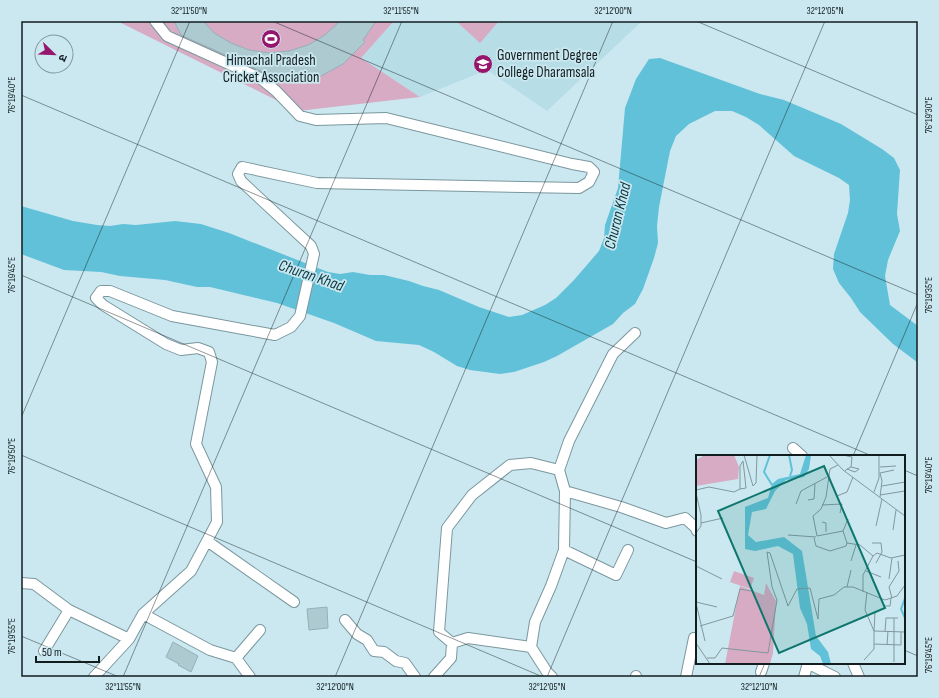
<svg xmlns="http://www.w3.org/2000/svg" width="939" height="698" viewBox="0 0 939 698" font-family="'Sofia Sans Condensed','Noto Sans Devanagari',sans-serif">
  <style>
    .built { fill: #b7dde7 }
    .green { fill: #d7abc3 }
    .water { fill: #61c1d8 }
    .building { fill: #adcad1; stroke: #94b0b8 }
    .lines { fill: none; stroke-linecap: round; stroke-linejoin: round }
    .minor-casing { stroke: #7b979e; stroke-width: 12 }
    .minor { stroke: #fff; stroke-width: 10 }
    .ticks { fill: none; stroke: #121d20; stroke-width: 1; stroke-opacity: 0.45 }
    .labels { text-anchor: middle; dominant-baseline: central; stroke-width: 3.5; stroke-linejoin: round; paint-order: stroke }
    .poi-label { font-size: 15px; fill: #121d20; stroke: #cbe8f0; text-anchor: start }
    .water-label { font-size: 16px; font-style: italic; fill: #06353f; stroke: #cbe8f0 }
    .inset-river { fill: none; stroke: #61c1d8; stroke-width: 2 }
    .inset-road { fill: none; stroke: #81979d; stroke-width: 1 }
    .view { fill: #0f766e; fill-opacity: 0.15; stroke: #0f766e; stroke-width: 2 }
    .inset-edge { fill: none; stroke: #121d20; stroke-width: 2 }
    .neatline { fill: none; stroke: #121d20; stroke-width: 1.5 }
    .ticks-label { font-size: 10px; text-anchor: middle; fill: #121d20 }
  </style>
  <rect width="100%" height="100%" fill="#cbe8f0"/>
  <path class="built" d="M394 21H642L547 111 487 70 420 97 361 58Z"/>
  <path class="green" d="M117 21H394L361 58 420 97 298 111Z
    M456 21H499L480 43Z"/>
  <path class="water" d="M660 58 760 94 784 100 841 124 882 149 894 158 900 170 897 214 900 231 888 260 885 276 890 305 918 326V365L917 362 893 344 860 312 851 298 839 283 833 269 834 254 848 213 850 200 849 185 839 178 794 156 759 125 746 117 732 111H715L689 124 676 136 670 151 659 207 657 226 658 243 654 258 643 289 635 304 623 313 613 324 557 356 544 362 514 372 500 374 470 370 457 366 434 352 419 345 376 341 334 323 277 303 210 287H197L165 280 120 276 101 272 64 270 21 254V206L73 221 97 225 110 226 123 224 136 225 175 221 201 224 229 233 328 272 340 274 353 272 370 275H384L409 281 423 286 439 290 479 307 509 317 522 315 545 305 556 298 574 280 599 251 604 238 605 225 618 188 625 108 636 79 649 59Z"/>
  <path class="building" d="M174 21H203L214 33 231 43 249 50 269 53 289 51 308 45 325 35 340 21H376L363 40 365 42 343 64 312 81 309 72 274 79H271L263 72 181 35Z
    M327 607 328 628 309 630 307 609Z
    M173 642 198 656 191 672 178 665 179 664 166 657Z"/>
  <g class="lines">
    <defs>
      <path id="minor" d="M793 448 802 456
        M565 491 559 470 569 441 613 354 635 333
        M207 541 294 602
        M564 550 616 575 628 550
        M21 583 34 584 69 610 129 639
        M143 614 210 650 236 658 250 677
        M345 620 357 634 367 640 374 651 384 652 396 661 405 663 415 677
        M452 643 439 632 447 528 472 495 510 465 531 463 559 470
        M531 647 547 672 552 677
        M44 651 69 610
        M236 658 260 630
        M807 663 835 677
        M853 663 859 677
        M761 672 764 663
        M94 677 129 639 143 614 191 571 217 522 216 487 196 444 212 362 209 352 198 348 181 350 166 344 103 305 96 298 101 291H110L172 316 275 335 291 327 300 316 314 254 311 246 241 181 238 174 242 167 317 183 579 188 589 182 594 172 589 167 572 164 386 118 316 120 300 116 276 91 260 78 167 36 155 21
        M434 677 451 658 452 643 468 638 531 647 535 622 551 586 564 550 565 491 621 507 666 523 685 518 696 528 697 531
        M636 677V676
        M686 677 694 638H697
        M804 677 808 663"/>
    </defs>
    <use href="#minor" class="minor-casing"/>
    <use href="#minor" class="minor"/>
  </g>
  <path class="ticks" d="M272 21 918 295M696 21 918 115M21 95 872 456M21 275 697 562M21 418 190 21M21 455 543 677M853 456 918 302M904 470 918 476M21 636 119 677M904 650 918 656M123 677 402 21M335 677 613 21M547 677 825 21M759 677 765 663"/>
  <defs>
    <symbol id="stadium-disc" viewBox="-11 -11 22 22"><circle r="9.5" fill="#96166e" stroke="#cbe8f0"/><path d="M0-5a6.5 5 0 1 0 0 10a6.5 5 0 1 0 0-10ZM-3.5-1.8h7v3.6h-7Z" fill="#fff"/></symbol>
    <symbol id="university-disc" viewBox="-11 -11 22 22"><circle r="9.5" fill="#96166e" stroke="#cbe8f0"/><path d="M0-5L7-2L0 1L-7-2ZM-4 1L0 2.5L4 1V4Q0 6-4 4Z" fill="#fff"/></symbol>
  </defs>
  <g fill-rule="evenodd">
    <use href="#stadium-disc" x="260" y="28" width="22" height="22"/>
    <use href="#university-disc" x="472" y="53" width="22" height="22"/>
  </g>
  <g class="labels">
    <g class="poi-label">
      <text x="497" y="55">Government Degree<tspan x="497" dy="17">College Dharamsala</tspan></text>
      <text x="271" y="60" text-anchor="middle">Himachal Pradesh<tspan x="271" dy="17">Cricket Association</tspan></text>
    </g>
    <g class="water-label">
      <text transform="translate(618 216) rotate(-76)">Churan Khad</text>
      <text transform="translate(311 276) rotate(19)">Churan Khad</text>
    </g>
  </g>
  <g transform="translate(696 455)">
    <rect width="209" height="209" fill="#cbe8f0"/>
    <path d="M9 0H38L43 12 42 24 0 31V5ZM38 116 58 123 54 134 34 127ZM70 128 80 146 77 198 74 209H29L44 131 68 140Z" fill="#d7abc3"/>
    <path d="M110 0H115L113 14 108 22 90 25 79 36 70 54 56 57 52 80 60 87 88 82 106 96 120 181 132 197 135 209H127L124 201 115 194 111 169 104 153 97 99 82 91 59 96 49 94V52L72 43 76 29 82 24 104 19Z" fill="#61c1d8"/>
    <path class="inset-river" d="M74 0 68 17 76 30M93 0 96 15 94 21M209 143 205 154 209 163"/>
    <path class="inset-road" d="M48 0 57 31 60 28 61 0M133 0 147 15 209 61M147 0 156 2 155 12M142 10 134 14 130 42 125 54 117 61 121 81 147 76 151 88 164 90 177 101 181 98 195 103 209 100M184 12 200 11M149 16 151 14 155 12 163 14 159 17 151 14M186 31 209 27M44 34 50 33 47 6M0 35 13 32 38 37 44 34V11L47 6M178 37 183 23V0M0 38 5 60V71L0 78M184 40 209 36M141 41 151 37 157 22M184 42 186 26 184 18 198 15M112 45 118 44 119 29M100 49 105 36 131 22M126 50 146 49 144 58M126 67 130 68V77M5 68 27 63M180 71 186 44M197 75 200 55M147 76 152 64M92 80 120 82M118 83 120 91 134 96 150 91 151 88M176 88H185L186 97 180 108M155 106 160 90M0 111 26 124M170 116 185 122M193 124 196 103M151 132 155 115M167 137V120L177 101M196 143 193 132 203 116 202 106M0 147 21 152M0 148 9 186M189 151H194L195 143M179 157 178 176 209 177M4 171 37 161 44 134 55 136M189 176 190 163H202M198 177V207M198 177V163M0 188 14 209M178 189 205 190V177M191 190 192 176M11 203H19L26 193 72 198 81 145 76 132 71 97 74 98 92 151 101 134 114 133 122 164 123 144 138 140 148 132H157L189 145 201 141 209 130M168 205 178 194V176L169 155 171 137"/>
    <path class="view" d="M128 11 189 153 83 198 22 56Z"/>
    <rect width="209" height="209" class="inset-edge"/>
  </g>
  <rect width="939" height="698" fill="none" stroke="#cbe8f0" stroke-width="44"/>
  <g transform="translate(54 54) rotate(113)"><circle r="19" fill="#cbe8f0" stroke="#81979d"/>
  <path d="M0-3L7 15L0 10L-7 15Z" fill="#96166e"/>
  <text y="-6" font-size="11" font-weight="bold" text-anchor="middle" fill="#121d20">उ</text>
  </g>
  <path d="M36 656v6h63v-6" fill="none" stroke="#121d20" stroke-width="2"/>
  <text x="42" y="656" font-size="12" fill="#121d20" stroke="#cbe8f0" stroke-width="3" paint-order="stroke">50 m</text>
  <rect x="22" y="22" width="895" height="654" class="neatline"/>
  <g class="ticks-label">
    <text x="189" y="14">32°11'50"N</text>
    <text x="401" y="14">32°11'55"N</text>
    <text x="613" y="14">32°12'00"N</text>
    <text x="825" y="14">32°12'05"N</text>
    <text transform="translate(11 95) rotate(-90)" y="4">76°19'40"E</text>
    <text transform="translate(928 115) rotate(-90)" y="4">76°19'30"E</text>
    <text transform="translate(11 275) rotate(-90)" y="4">76°19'45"E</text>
    <text transform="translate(928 295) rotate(-90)" y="4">76°19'35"E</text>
    <text transform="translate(11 456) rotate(-90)" y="4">76°19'50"E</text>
    <text transform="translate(928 475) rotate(-90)" y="4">76°19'40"E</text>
    <text transform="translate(11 636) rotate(-90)" y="4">76°19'55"E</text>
    <text transform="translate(928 655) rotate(-90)" y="4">76°19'45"E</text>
    <text x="123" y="690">32°11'55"N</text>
    <text x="335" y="690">32°12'00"N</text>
    <text x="547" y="690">32°12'05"N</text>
    <text x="759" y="690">32°12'10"N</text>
  </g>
</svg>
